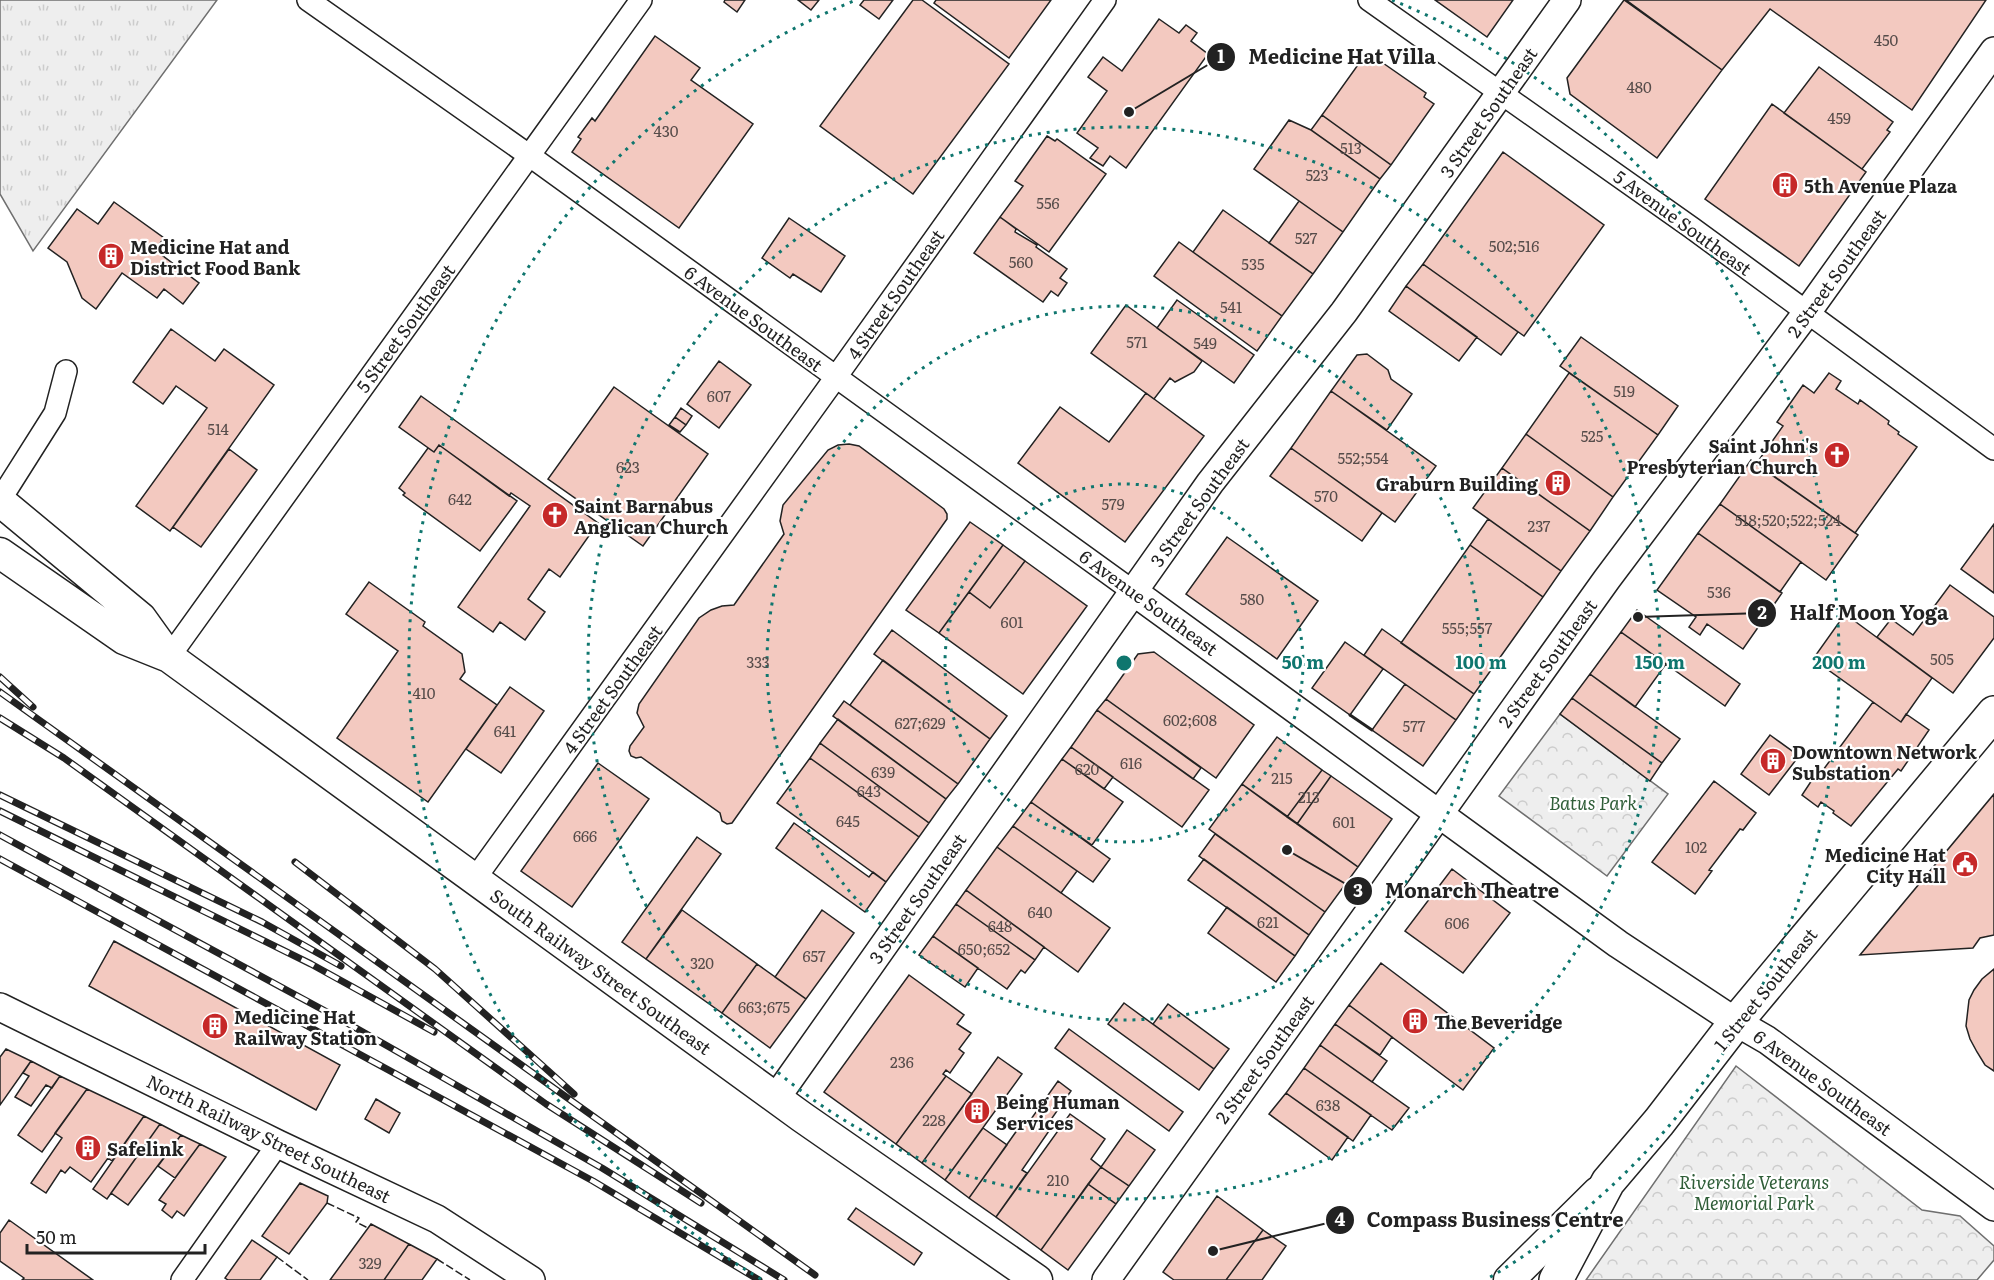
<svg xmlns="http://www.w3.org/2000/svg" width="1994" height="1280" viewBox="0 0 1994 1280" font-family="Literata,serif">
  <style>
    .grass { fill: url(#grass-tufts); stroke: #6f6f6f; stroke-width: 1.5 }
    .forest { fill: url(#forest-crowns); stroke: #6f6f6f; stroke-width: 1.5 }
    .building { fill: #f3c9c0; stroke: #222; stroke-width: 1.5 }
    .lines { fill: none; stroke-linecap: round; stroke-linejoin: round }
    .minor-casing { stroke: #222; stroke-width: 24 }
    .tertiary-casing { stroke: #222; stroke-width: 30 }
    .secondary-casing { stroke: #222; stroke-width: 33 }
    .primary-casing { stroke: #222; stroke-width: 36 }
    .minor { stroke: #fff; stroke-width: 21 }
    .tertiary { stroke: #fff; stroke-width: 27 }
    .secondary { stroke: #fff; stroke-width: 30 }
    .primary { stroke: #fff; stroke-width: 33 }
    .rail-casing { stroke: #222; stroke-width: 7 }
    .rail { stroke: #fff; stroke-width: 4.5; stroke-dasharray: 14; stroke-linecap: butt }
    .fence { stroke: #222; stroke-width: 1.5; stroke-dasharray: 8 3; stroke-linecap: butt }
    .wall { stroke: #222; stroke-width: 3 }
    .ring { fill: none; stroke: #0f766e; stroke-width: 3; stroke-dasharray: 3 6 }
    .labels { text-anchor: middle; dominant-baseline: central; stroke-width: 4.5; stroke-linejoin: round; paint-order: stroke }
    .number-label { font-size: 15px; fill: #564c4a }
    .street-label { font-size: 18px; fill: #222; stroke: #fff }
    .poi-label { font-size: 18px; font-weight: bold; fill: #222; stroke: #fff; text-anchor: start }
    .park-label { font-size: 18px; font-style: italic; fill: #2f5e38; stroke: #fff }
    .centre { fill: #0f766e; stroke: #fff; stroke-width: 3 }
    .ring-label { font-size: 18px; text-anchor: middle; font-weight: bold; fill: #0f766e; stroke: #fff; stroke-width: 4.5; stroke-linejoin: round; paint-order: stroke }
    .leader { fill: none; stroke: #222; stroke-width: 2 }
    .callout-dot { fill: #222; stroke: #fff; stroke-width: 2 }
    .mark-label { font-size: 18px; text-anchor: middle; font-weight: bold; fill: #fff }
    .callout-label { font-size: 20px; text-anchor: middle; font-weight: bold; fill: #222; stroke: #fff; stroke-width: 4.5; stroke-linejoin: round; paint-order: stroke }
  </style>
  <defs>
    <pattern id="grass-tufts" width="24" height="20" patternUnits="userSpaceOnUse" patternTransform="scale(1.5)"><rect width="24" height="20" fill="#eee"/><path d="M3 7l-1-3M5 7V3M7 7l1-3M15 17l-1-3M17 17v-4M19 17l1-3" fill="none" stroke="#ccc"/></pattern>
    <pattern id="forest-crowns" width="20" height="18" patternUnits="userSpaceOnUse" patternTransform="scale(1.5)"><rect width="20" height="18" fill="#eee"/><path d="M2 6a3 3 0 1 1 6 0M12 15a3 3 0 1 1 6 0" fill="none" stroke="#ccc"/></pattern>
  </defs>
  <rect width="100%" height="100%" fill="#fff"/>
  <path class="grass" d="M0 0H217L33 251 0 194Z"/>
  <path class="forest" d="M1560 714 1668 794 1607 876 1499 796Z
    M1736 1066 1922 1210 1960 1216 1994 1246V1260L1977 1280H1586Z"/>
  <path class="building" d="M725 0H745L737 12 724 2Z
    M798 0H819L811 10Z
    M864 0H893L879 19 860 5Z
    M913 0H922L1009 64 913 194 820 126Z
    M936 0H1051L1009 58 934 3Z
    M1435 0H1513L1487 37Z
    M1624 0 1722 70 1657 158 1570 94 1567 78Z
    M1626 0H1986L1912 110 1770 9 1722 70Z
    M1159 19 1179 33 1186 25 1197 33 1191 41 1208 54 1126 168 1110 156 1103 166 1090 158 1098 148 1077 133 1107 91 1088 77 1103 57 1122 71Z
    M655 36 700 68 691 80 753 124 679 228 572 152 581 139 578 137 592 118 595 121Z
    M1365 55 1378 64 1380 61 1426 93 1424 97 1434 104 1391 165 1322 115Z
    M1819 67 1893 122 1887 130 1890 132 1862 169 1784 113Z
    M1772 104 1866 172 1799 266 1705 199Z
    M1322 115 1391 165 1380 179 1311 130Z
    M1289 120 1311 130 1380 179 1343 232 1254 169Z
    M1047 136 1055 141 1057 139 1106 174 1049 252 1000 217 1023 186 1015 181Z
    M1503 152 1604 225 1524 336 1423 264Z
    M1299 201 1343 232 1313 274 1269 243Z
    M114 202 164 238 155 250 199 283 183 304 164 289 157 298 122 273 96 309 82 298 67 262 48 248 77 209 98 224Z
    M1223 210 1313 274 1282 316 1193 252Z
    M1000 217 1016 229 1015 232 1037 245 1036 247 1067 269 1060 278 1067 283 1058 296 1051 291 1043 302 974 253Z
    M789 218 845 256 821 292 793 274 790 278 762 258Z
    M1179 242 1282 316 1257 351 1154 276Z
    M1423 264 1518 332 1501 355 1406 286Z
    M1406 286 1477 337 1459 361 1389 311Z
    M1177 300 1254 355 1234 383 1157 328Z
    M1126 305 1202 361 1194 372 1175 382 1170 378 1154 399 1091 353Z
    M171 329 215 361 224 349 274 385 170 531 136 506 207 408 176 386 163 404 133 382Z
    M1581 337 1678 406 1658 435 1560 366Z
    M1367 354 1388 370 1391 379 1412 394 1387 430 1331 391 1357 355Z
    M719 361 751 385 719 428 687 404Z
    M1569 373 1658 435 1613 497 1526 434Z
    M1829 373 1841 381 1836 389 1858 404 1860 400 1889 421 1888 424 1899 432 1898 434 1917 447 1855 533 1756 464 1783 426 1777 422 1803 385 1814 393Z
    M614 387 708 454 643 546 548 479Z
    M1331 391 1436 466 1395 522 1291 448Z
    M1146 393 1204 436 1125 542 1018 463 1060 407 1109 442Z
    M421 396 598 523 560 577 549 569 528 599 545 612 525 640 500 622 493 632 458 607 530 506 511 493 509 496 439 445 434 452 399 427Z
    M681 408 692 416 686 425 675 417Z
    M675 417 686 425 680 432 669 425Z
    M1526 434 1613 497 1590 531 1502 468Z
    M849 444 859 446 944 509 947 514V519L732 823 727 824 722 821 720 813 641 757 636 758 631 756 629 751 630 746 644 727 637 713 639 704 699 618 711 610 722 606 734 605 784 534 780 521 783 505 828 450 838 445Z
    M439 445 517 501 480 551 403 495 405 493 399 488 428 448 434 452Z
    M1291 448 1382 513 1362 541 1270 476Z
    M229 449 257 470 201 547 173 527Z
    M1751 460 1858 535 1826 580 1720 504Z
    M1502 468 1590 531 1561 571 1473 508Z
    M1720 504 1801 562 1780 592 1698 533Z
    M1488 519 1561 571 1543 597 1470 545Z
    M970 522 1003 545 939 633 906 610Z
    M1994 524V593L1961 569Z
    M1698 533 1782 593 1743 649 1707 624 1700 635 1689 627 1696 617 1657 590Z
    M1227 537 1318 601 1277 659 1186 594Z
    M1003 545 1025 561 990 608 969 592Z
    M1470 545 1543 597 1474 694 1401 643Z
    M1025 561 1087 606 1023 694 939 633 969 592 990 608Z
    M369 582 425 622 423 626 462 654 465 672 460 679 497 705 428 802 337 738 398 651 346 614Z
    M1950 585 1994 617V638L1953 693 1877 637 1891 619 1913 635Z
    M1637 610 1740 684 1725 706 1621 632Z
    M1845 614 1932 678 1901 722 1813 659Z
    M1382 629 1474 694 1456 720 1364 655Z
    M892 630 1007 716 990 739 874 654Z
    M1621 632 1666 664 1635 707 1590 674Z
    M1345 642 1383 669 1350 715 1312 688Z
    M1154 652 1254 725 1216 778 1106 699 1138 654Z
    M883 660 990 739 958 784 850 705Z
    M1590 674 1680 739 1662 763 1572 698Z
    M1405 684 1456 720 1423 766 1372 730Z
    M510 687 544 711 501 773 466 749Z
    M1572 698 1662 763 1650 781 1560 714Z
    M1106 699 1201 768 1193 779 1097 710Z
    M844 701 958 784 946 799 833 716Z
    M1873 702 1901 722 1906 714 1929 730 1901 771 1898 769 1851 826 1833 813 1834 811 1821 802 1818 807 1802 795 1812 780 1815 781Z
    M1097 710 1209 790 1182 827 1071 747Z
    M838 719 946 799 929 823 820 743Z
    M1770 735 1799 756 1769 795 1741 774Z
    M1277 737 1322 770 1287 817 1242 784Z
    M820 743 929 823 919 837 810 758Z
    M1071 747 1113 777 1104 789 1062 759Z
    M810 758 919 837 886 882 777 803Z
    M1062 759 1123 802 1092 845 1031 802Z
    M598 763 649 799 572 907 521 871Z
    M1322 770 1331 776 1297 824 1287 817Z
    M1331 776 1392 819 1358 867 1297 824Z
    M1714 781 1756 813 1743 830 1740 829 1709 870 1712 871 1695 894 1652 862Z
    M1242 784 1358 867 1325 912 1209 829Z
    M1994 794V935L1980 938 1973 948 1860 955Z
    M1031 802 1110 859 1093 882 1013 826Z
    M794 823 869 877 873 872 886 882 865 912 776 848Z
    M1013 826 1077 871 1061 893 997 847Z
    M1215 834 1325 912 1309 935 1199 856Z
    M697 837 721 854 646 959 622 942Z
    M997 847 1110 928 1078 972 966 890Z
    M1204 859 1309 935 1295 956 1188 880Z
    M1452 869 1510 913 1463 973 1405 931Z
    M966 890 1044 947 1035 960 956 904Z
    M956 904 1035 960 1025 973 1021 970 1007 989 933 936Z
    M1227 907 1295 956 1276 982 1208 933Z
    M682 910 757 964 722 1013 646 959Z
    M822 910 854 933 806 999 775 977Z
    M933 936 978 968 965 987 919 955Z
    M114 941 340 1065 316 1110 89 986Z
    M1381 963 1494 1048 1463 1090 1349 1005Z
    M757 964 806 999 770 1048 722 1013Z
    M1994 969V1071L1985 1065 1977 1052 1970 1039 1966 1026 1969 1000 1974 990 1982 979Z
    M909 975 964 1015 957 1024 971 1033 959 1049 964 1053 950 1073 946 1070 943 1074 946 1076 896 1144 824 1092Z
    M1124 1003 1214 1069 1199 1090 1108 1024Z
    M1168 1004 1229 1049 1214 1069 1153 1024Z
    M1349 1005 1392 1037 1380 1055 1335 1024Z
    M1335 1024 1387 1061 1372 1082 1320 1045Z
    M1069 1029 1183 1112 1169 1131 1055 1048Z
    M1320 1045 1409 1108 1392 1130 1304 1068Z
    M6 1049 31 1061 0 1105V1057Z
    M998 1057 1022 1074 945 1180 922 1163Z
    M31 1061 60 1076 52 1088 46 1085 31 1106 15 1097 29 1076 23 1073Z
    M1304 1068 1371 1115 1353 1141 1286 1093Z
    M60 1076 87 1089 42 1152 18 1135Z
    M946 1076 972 1094 922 1163 896 1144Z
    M1058 1081 1071 1091 1045 1128 1049 1131 1022 1170 1027 1173 996 1217 969 1198 1025 1119 1029 1122Z
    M87 1089 144 1116 112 1161 108 1158 91 1182 70 1167 65 1173 61 1170 46 1193 31 1183 62 1138 55 1133Z
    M1286 1093 1348 1137 1332 1160 1269 1114Z
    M376 1099 400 1113 389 1133 365 1119Z
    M1070 1114 1105 1139 1091 1159 1101 1167 1041 1250 996 1217Z
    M144 1116 160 1124 107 1199 93 1189Z
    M160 1124 181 1135 128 1205 111 1193Z
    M983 1128 1007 1145 969 1198 945 1180Z
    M1127 1130 1155 1150 1129 1186 1101 1167Z
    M181 1135 200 1144 175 1178 158 1166Z
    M200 1144 226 1157 184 1216 177 1211 172 1218 162 1210 166 1204 159 1200Z
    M1101 1167 1129 1186 1116 1204 1088 1184Z
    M300 1183 328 1196 327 1203 289 1254 262 1236Z
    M1088 1184 1116 1204 1068 1270 1041 1250Z
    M1217 1196 1263 1230 1226 1280H1174L1163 1272Z
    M856 1208 922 1253 914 1265 848 1219Z
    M9 1220 93 1280H22L24 1278 0 1261V1233Z
    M371 1224 409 1244 384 1280H330Z
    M371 1224 409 1244 384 1280H330Z
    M1263 1230 1286 1246 1262 1280H1226Z
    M252 1240 277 1257 260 1280H228L225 1278Z
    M409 1244 437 1259 422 1280H384Z"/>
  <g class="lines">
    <defs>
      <path id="minor" d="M308 0 530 156 1134 592
        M1369 0 1692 228 1994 449
        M0 500 55 413 66 371
        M169 657 641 0
        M474 880 836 377 1105 0
        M182 1280 278 1144"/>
      <path id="tertiary" d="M1134 592 1618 944 1736 1022 1767 1040 1994 1207
        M0 1007 278 1144 437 1219 531 1280
        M776 1098 1210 483 1344 312 1567 0
        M1106 1280 1607 579 1808 311 1994 51"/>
      <path id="secondary" d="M0 501 141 618 169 657
        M0 553 124 639 169 657 802 1117 1037 1280
        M1509 1280 1598 1192"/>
      <path id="primary" d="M1556 1280 1608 1182 1659 1122 1736 1022 1994 713"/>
    </defs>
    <use href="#minor" class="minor-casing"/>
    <use href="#tertiary" class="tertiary-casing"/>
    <use href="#secondary" class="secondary-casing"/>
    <use href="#primary" class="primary-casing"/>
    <use href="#minor" class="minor"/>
    <use href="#tertiary" class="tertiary"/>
    <use href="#secondary" class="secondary"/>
    <use href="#primary" class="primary"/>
    <defs>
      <path id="rail" d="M0 677 33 707
        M0 692 815 1275
        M0 718 64 758 546 1104 701 1203
        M0 795 262 922 341 966
        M0 811 311 964 434 1032
        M0 835 340 1019 602 1168 784 1280
        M0 859 593 1181 759 1280
        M295 862 435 969 574 1094"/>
    </defs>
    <use href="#rail" class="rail-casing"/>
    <use href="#rail" class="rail"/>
    <path class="fence" d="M327 1203 359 1218 356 1222 368 1228
      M277 1257 308 1280
      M437 1259 470 1280"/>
    <path class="wall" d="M1350 715 1372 730"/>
  </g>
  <g class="ring">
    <circle cx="1124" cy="663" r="179"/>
    <circle cx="1124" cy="663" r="357"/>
    <circle cx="1124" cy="663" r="536"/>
    <path d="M761 1279A715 715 0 0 1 856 0M1392 0A715 715 0 0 1 1487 1279"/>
  </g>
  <defs>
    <symbol id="building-disc" viewBox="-11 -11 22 22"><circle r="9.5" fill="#c62828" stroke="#fff"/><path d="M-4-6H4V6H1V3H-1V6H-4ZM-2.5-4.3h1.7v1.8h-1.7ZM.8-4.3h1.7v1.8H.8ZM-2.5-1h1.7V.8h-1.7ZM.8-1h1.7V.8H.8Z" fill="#fff"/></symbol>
    <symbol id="church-disc" viewBox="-11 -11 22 22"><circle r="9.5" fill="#c62828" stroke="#fff"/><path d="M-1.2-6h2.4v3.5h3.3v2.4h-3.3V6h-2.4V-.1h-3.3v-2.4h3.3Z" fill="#fff"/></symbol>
    <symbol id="civic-disc" viewBox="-11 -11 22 22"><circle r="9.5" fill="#c62828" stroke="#fff"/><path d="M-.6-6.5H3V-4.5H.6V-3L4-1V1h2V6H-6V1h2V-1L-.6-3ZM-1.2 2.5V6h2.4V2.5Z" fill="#fff"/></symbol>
  </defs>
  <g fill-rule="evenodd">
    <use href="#building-disc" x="1770" y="170" width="30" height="30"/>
    <use href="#building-disc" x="96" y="241" width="30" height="30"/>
    <use href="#church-disc" x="1822" y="440" width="30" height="30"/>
    <use href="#building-disc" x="1543" y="468" width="30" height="30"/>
    <use href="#church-disc" x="540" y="500" width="30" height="30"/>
    <use href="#building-disc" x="1758" y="746" width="30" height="30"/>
    <use href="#civic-disc" x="1950" y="849" width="30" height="30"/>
    <use href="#building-disc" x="1400" y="1006" width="30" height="30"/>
    <use href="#building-disc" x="200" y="1011" width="30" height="30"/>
    <use href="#building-disc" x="962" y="1096" width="30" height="30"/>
    <use href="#building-disc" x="73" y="1133" width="30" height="30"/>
  </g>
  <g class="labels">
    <g class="number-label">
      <text x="1886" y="39">450</text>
      <text x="1639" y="86">480</text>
      <text x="1839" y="117">459</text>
      <text x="666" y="130">430</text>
      <text x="1351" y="147">513</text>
      <text x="1317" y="174">523</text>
      <text x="1048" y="202">556</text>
      <text x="1306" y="237">527</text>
      <text x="1514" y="245">502;516</text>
      <text x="1021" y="261">560</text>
      <text x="1253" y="263">535</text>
      <text x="1231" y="306">541</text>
      <text x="1137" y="341">571</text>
      <text x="1205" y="342">549</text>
      <text x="1624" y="390">519</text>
      <text x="719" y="395">607</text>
      <text x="218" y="428">514</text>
      <text x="1592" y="435">525</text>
      <text x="1363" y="457">552;554</text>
      <text x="628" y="466">623</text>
      <text x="1326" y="495">570</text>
      <text x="460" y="498">642</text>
      <text x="1113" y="503">579</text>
      <text x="1788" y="519">518;520;522;524</text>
      <text x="1539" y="525">237</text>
      <text x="1719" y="591">536</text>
      <text x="1252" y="598">580</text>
      <text x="1012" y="621">601</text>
      <text x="1467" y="627">555;557</text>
      <text x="1942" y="658">505</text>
      <text x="758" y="661">333</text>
      <text x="424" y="692">410</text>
      <text x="1190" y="719">602;608</text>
      <text x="920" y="722">627;629</text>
      <text x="1414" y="725">577</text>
      <text x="505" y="730">641</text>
      <text x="1131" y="762">616</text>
      <text x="1087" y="768">620</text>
      <text x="883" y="771">639</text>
      <text x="1282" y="777">215</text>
      <text x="869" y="790">643</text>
      <text x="1309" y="796">213</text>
      <text x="848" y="820">645</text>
      <text x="1344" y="821">601</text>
      <text x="585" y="835">666</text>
      <text x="1696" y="846">102</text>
      <text x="1040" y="911">640</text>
      <text x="1268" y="921">621</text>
      <text x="1457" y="922">606</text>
      <text x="1000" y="925">648</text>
      <text x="984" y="948">650;652</text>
      <text x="814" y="955">657</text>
      <text x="702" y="962">320</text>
      <text x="764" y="1006">663;675</text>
      <text x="902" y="1061">236</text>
      <text x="1328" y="1104">638</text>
      <text x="934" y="1119">228</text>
      <text x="1058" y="1179">210</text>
      <text x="370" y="1262">329</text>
    </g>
    <g class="street-label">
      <text transform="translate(1488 112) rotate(-55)">3 Street Southeast</text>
      <text transform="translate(1683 222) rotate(36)">5 Avenue Southeast</text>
      <text transform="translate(1836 273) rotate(-54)">2 Street Southeast</text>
      <text transform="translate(895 294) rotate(-55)">4 Street Southeast</text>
      <text transform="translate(754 318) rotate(36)">6 Avenue Southeast</text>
      <text transform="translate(405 328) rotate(-54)">5 Street Southeast</text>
      <text transform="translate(1199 502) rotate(-54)">3 Street Southeast</text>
      <text transform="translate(1149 602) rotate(36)">6 Avenue Southeast</text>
      <text transform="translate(1547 663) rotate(-54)">2 Street Southeast</text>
      <text transform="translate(612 689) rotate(-54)">4 Street Southeast</text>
      <text transform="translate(917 898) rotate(-55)">3 Street Southeast</text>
      <text transform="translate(601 971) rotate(36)">South Railway Street Southeast</text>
      <text transform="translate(1765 989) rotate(-51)">1 Street Southeast</text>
      <text transform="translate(1264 1059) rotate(-54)">2 Street Southeast</text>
      <text transform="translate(1823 1082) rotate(36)">6 Avenue Southeast</text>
      <text transform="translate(269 1138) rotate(26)">North Railway Street Southeast</text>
    </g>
    <g class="poi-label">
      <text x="1804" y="185">5th Avenue Plaza</text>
      <text x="130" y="246">Medicine Hat and<tspan x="130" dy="21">District Food Bank</tspan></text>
      <text x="1818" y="445" text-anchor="end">Saint John's<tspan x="1818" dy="21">Presbyterian Church</tspan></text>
      <text x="1538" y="483" text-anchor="end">Graburn Building</text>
      <text x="574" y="505">Saint Barnabus<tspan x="574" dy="21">Anglican Church</tspan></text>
      <text x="1792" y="751">Downtown Network<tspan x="1792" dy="21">Substation</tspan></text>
      <text x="1946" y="854" text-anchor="end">Medicine Hat<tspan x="1946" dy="21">City Hall</tspan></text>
      <text x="234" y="1016">Medicine Hat<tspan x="234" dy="21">Railway Station</tspan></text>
      <text x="1434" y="1021">The Beveridge</text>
      <text x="996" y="1101">Being Human<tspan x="996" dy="21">Services</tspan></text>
      <text x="107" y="1148">Safelink</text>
    </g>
    <g class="park-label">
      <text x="1593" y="802">Batus Park</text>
      <text x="1754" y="1181">Riverside Veterans<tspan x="1754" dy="21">Memorial Park</tspan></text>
    </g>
  </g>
  <circle cx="1124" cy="663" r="9" class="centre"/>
  <g class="ring-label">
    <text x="1303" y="669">50 m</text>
    <text x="1481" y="669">100 m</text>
    <text x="1660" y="669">150 m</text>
    <text x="1839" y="669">200 m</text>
  </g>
  <path class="leader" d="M1129 112L1221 57M1638 617L1762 613M1287 850L1358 891M1213 1251L1340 1220"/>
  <g class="callout-dot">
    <circle cx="1129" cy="112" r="6"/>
    <circle cx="1638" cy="617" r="6"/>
    <circle cx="1287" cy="850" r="6"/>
    <circle cx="1213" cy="1251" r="6"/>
    <circle cx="1221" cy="57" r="15"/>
    <circle cx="1762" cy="613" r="15"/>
    <circle cx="1358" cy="891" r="15"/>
    <circle cx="1340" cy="1220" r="15"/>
  </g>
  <g class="mark-label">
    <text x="1221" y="63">1</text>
    <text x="1762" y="619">2</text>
    <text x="1358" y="897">3</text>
    <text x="1340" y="1226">4</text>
  </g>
  <g class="callout-label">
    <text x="1342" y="64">Medicine Hat Villa</text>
    <text x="1869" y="620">Half Moon Yoga</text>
    <text x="1472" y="898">Monarch Theatre</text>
    <text x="1495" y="1227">Compass Business Centre</text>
  </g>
  <path d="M27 1244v9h178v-9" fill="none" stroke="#222222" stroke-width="3"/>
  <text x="36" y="1244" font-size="18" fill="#222222" stroke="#ffffff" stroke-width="4.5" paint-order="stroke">50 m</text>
</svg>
